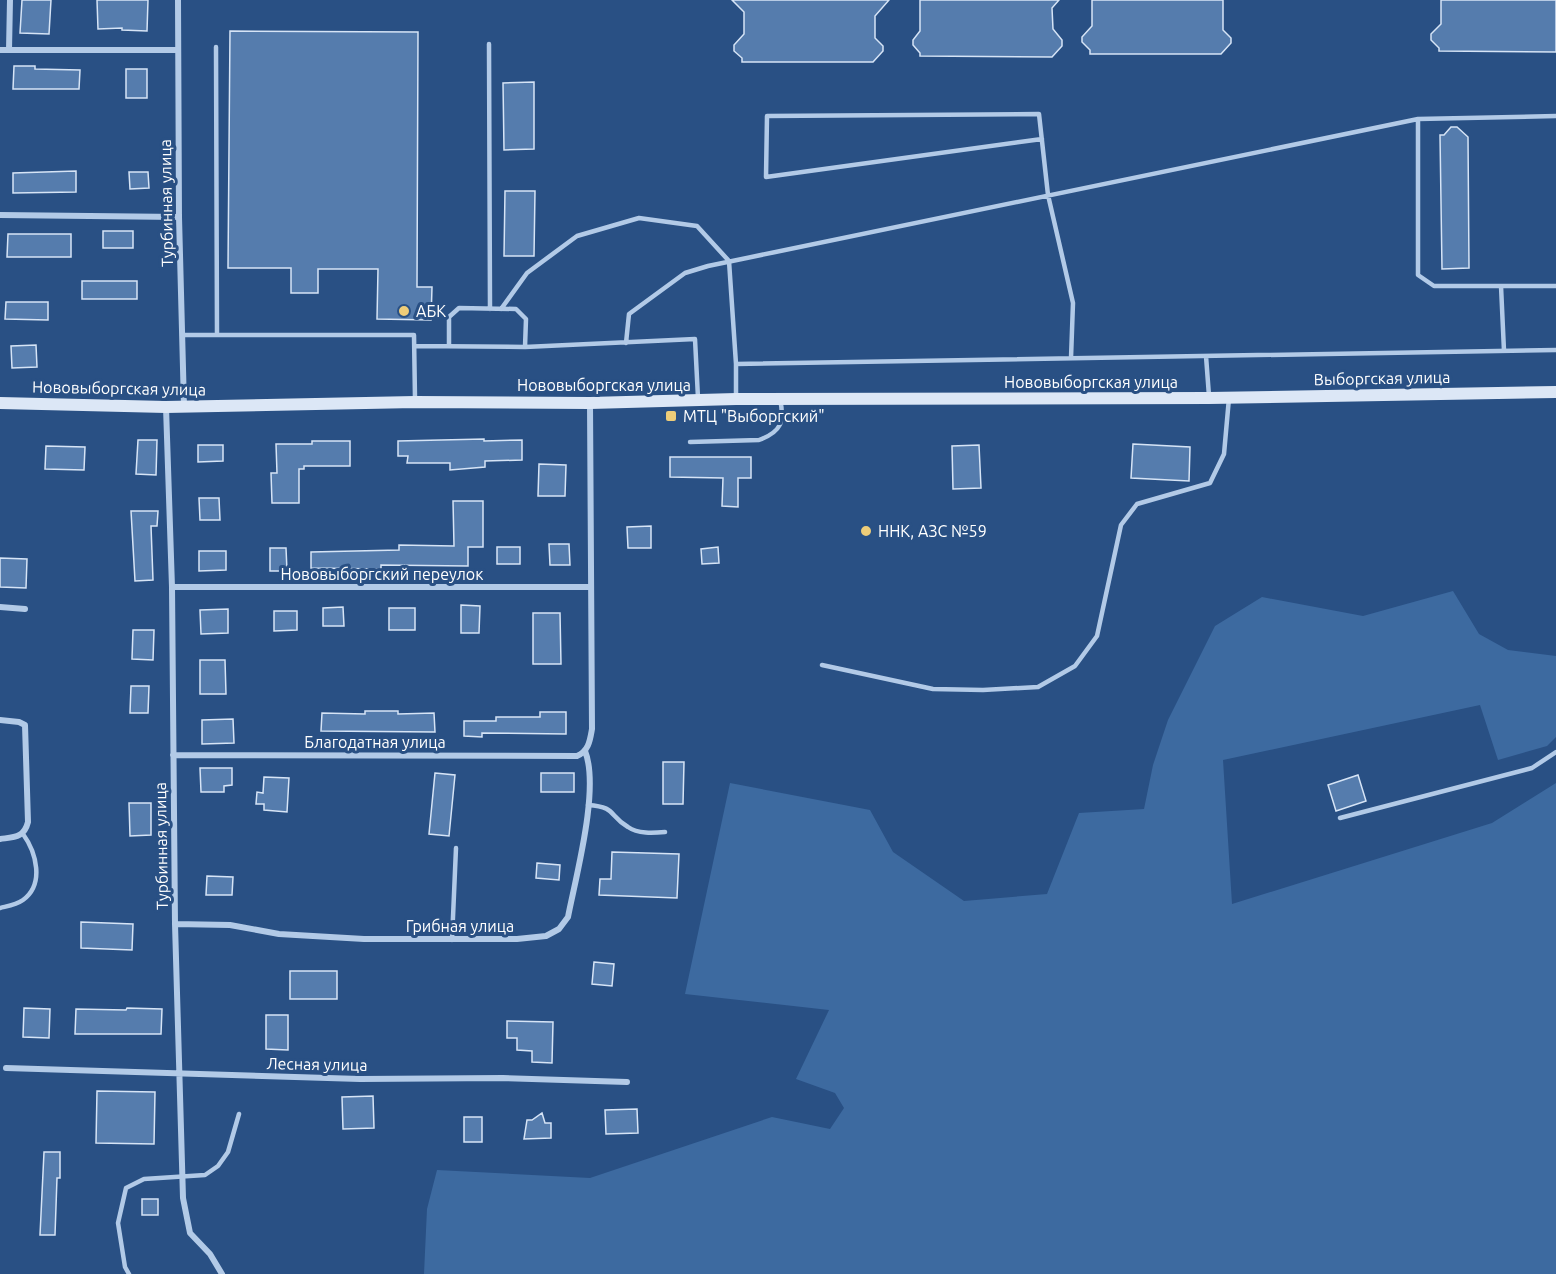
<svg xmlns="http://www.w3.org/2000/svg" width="1556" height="1274" viewBox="0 0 1556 1274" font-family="Ubuntu,sans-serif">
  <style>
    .green { fill: #3d6aa0 }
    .building { fill: #557cad; stroke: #d6e4f6; stroke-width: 1.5 }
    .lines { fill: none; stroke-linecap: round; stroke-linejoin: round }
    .lane { stroke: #b2cae7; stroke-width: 4.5 }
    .street { stroke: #b2cae7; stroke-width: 6 }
    .secondary { stroke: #dce7f6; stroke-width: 12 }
    .poi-dot { fill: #eecd79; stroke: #295084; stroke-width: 2 }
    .labels { text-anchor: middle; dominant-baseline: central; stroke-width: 6; stroke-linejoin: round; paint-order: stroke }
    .street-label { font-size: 16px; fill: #fff; stroke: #295084 }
    .poi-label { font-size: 16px; fill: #fff; stroke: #295084; text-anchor: start }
  </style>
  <rect width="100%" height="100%" fill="#295084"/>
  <path class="green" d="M1453 591 1479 634 1508 650 1556 656V737L1547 746 1498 760 1480 705 1223 760 1232 904 1492 823 1556 783V1274H424L427 1209 437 1170 590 1178 772 1117 830 1129 844 1108 835 1093 796 1079 829 1010 685 994 730 783 870 810 893 852 964 901 1047 894 1079 813 1144 809 1153 765 1168 720 1215 626 1262 597 1363 616Z"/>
  <path class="building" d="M22 0H51L49 34 20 33Z
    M97 0H148L147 31 122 30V28L98 29Z
    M732 0H889L875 16V38L883 46V51L873 62H742V58L734 51V45L744 34V12Z
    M920 0H1059L1052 8 1053 29 1062 40V46L1052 57 920 56V53L913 45V40L920 31Z
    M1092 0H1223V30L1231 38V43L1221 54H1090V50L1082 42V37L1092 26Z
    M1441 0H1556V52L1439 51V48L1431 40V34L1441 24Z
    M230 31 418 32 417 287H432L431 320 377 319 378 269H318V293H291V268H228Z
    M14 66H35V69L80 70 79 89H13Z
    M126 69H147V98H126Z
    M534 82V149L504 150 503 83Z
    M1451 127H1457L1468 137 1469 268 1442 269 1440 135H1444Z
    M76 171V192L13 193V173Z
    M129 172H148L149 188 130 189Z
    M505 191H535L534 256H504Z
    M103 231H133V248H103Z
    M8 234H71V257H7Z
    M82 281H137V299H82Z
    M6 302H48V320L5 319Z
    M36 345 37 367 12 368 11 346Z
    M484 439V441L522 440V460L485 461V467L450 470V463H407L408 456H398V441Z
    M138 440H157L156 475 136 474Z
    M312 441H350V466H304V469H299V503H272L271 473H277L276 444H312Z
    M1133 444 1190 447 1189 481 1131 478Z
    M198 445H223V461L198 462Z
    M979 445 981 488 953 489 952 446Z
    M46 446 85 447 84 470 45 469Z
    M670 457H751V478H738V507L722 506 723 478 670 477Z
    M539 464 566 465 565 496H538Z
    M199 498H219L220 520H200Z
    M453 501H483V547H468V566L381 565V569L311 568V552L399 550V545L454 546Z
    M131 511H158L157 526H151L153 580 135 581Z
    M651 526V548H628L627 527Z
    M549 544H569L570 565H550Z
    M497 547H520V564H497Z
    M718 547 719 563 702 564 701 549Z
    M270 548H286L287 571H270Z
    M199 551H226V570L199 571Z
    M0 558 27 559 26 588 0 587Z
    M461 605 480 606 479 633H461Z
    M343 607 344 626H323V608Z
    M389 608H415V630H389Z
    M228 609V633L201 634 200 610Z
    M274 611H297V630L274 631Z
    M533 613H560L561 664H533Z
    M133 630H154L153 660 132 659Z
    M200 660H225L226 694H200Z
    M131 686H149L148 713H130Z
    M365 711H398V714L434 713 435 732 321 731 322 713 365 714Z
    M540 712H566V734L482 733V737L464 736V721H496V717H540Z
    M233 719 234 743 202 744V720Z
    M663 762H684L683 804H663Z
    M200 768H232V785L224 786V792H201Z
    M435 773 455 775 449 836 429 834Z
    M541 773H574V792H541Z
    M1358 775 1366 801 1336 811 1328 785Z
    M264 777 289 778 287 812 264 810V804H256L257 792 263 793Z
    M129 803H151V835L130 836Z
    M612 852 679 854 677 898 599 895 600 879H611Z
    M537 863 560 865 559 880 536 878Z
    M207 876 233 877 232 895H206Z
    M81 922 133 924 132 950 81 948Z
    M594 962 614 964 612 986 592 984Z
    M290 971H337V999H290Z
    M24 1008 50 1009 49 1038 23 1037Z
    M127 1008 162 1009 161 1034H75L76 1009 126 1010Z
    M266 1015H288V1050L266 1049Z
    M507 1021 553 1022 552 1063 532 1062V1051L517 1050V1038H507Z
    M97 1091 155 1092 154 1144 96 1143Z
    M373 1096 374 1128 343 1129 342 1097Z
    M637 1109 638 1133 606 1134 605 1110Z
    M542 1113 545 1123H551V1138L524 1139 527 1120H532Z
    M464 1117H482V1142H464Z
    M44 1152H60V1178H57L55 1235H40Z
    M142 1199H158V1215H142Z"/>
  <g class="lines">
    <path class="lane" d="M489 44 490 309
      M216 47 217 335
      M1418 119V275L1434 286H1501L1504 351
      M1042 139 766 177 767 116 1039 114 1048 195 1073 303 1071 358
      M1501 286H1556
      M501 309 527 273 577 236 639 218 697 226 729 261 736 364
      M182 335H414L415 399
      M626 343 629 314 685 273 708 266 1418 119 1556 116
      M415 346 525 347 695 339 698 398
      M449 346V317L459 308 516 309 526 319 525 347
      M1206 356 1209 396
      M736 397V364L1556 350
      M690 442 759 440C781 432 785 422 780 399
      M822 665 933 689 983 690 1038 687 1075 666 1097 636 1121 525 1137 504 1210 483 1224 454 1229 398
      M588 805C617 807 608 815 628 827 638 834 653 833 665 832
      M1340 818 1532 768 1556 752
      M0 908C8 906 16 905 23 900 45 884 36 852 23 834
      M452 940 456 848
      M129 1274 125 1267 118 1223 126 1188 144 1179 205 1175 218 1166 228 1152 239 1114"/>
    <path class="street" d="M178 0 179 217 184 406
      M0 50H177
      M9 50 10 0
      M0 215 179 217
      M166 407 172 587 175 924 183 1198 190 1233 210 1254 222 1274
      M172 587H591
      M0 607 25 609
      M0 720 19 722 25 725 28 822C24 838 14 837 0 839
      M173 755 577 756C589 751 590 740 592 729L590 404
      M175 924 230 925 279 934 364 939H517L546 936 559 929 568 917C576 876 600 788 585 751
      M6 1068 360 1079 503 1078 627 1082"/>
    <path class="secondary" d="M0 403 166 407 415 402 590 403 736 399 1209 398 1556 392"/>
  </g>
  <g class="poi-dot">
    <circle cx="404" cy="311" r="6"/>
    <rect x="665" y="410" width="12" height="12" rx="3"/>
    <circle cx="866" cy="531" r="6"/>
  </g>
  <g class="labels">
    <g class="street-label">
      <text transform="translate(166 203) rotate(-91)">Турбинная улица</text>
      <text transform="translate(1382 378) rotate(-1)">Выборгская улица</text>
      <text x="1091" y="382">Нововыборгская улица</text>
      <text x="604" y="385">Нововыборгская улица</text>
      <text transform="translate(119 388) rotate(1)">Нововыборгская улица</text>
      <text x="382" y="574">Нововыборгский переулок</text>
      <text x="375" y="742">Благодатная улица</text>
      <text transform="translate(161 846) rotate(-91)">Турбинная улица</text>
      <text x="460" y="926">Грибная улица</text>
      <text transform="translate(317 1064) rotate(1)">Лесная улица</text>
    </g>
    <g class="poi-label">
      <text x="416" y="311">АБК</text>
      <text x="683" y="416">МТЦ "Выборгский"</text>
      <text x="878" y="531">ННК, АЗС №59</text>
    </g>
  </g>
</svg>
